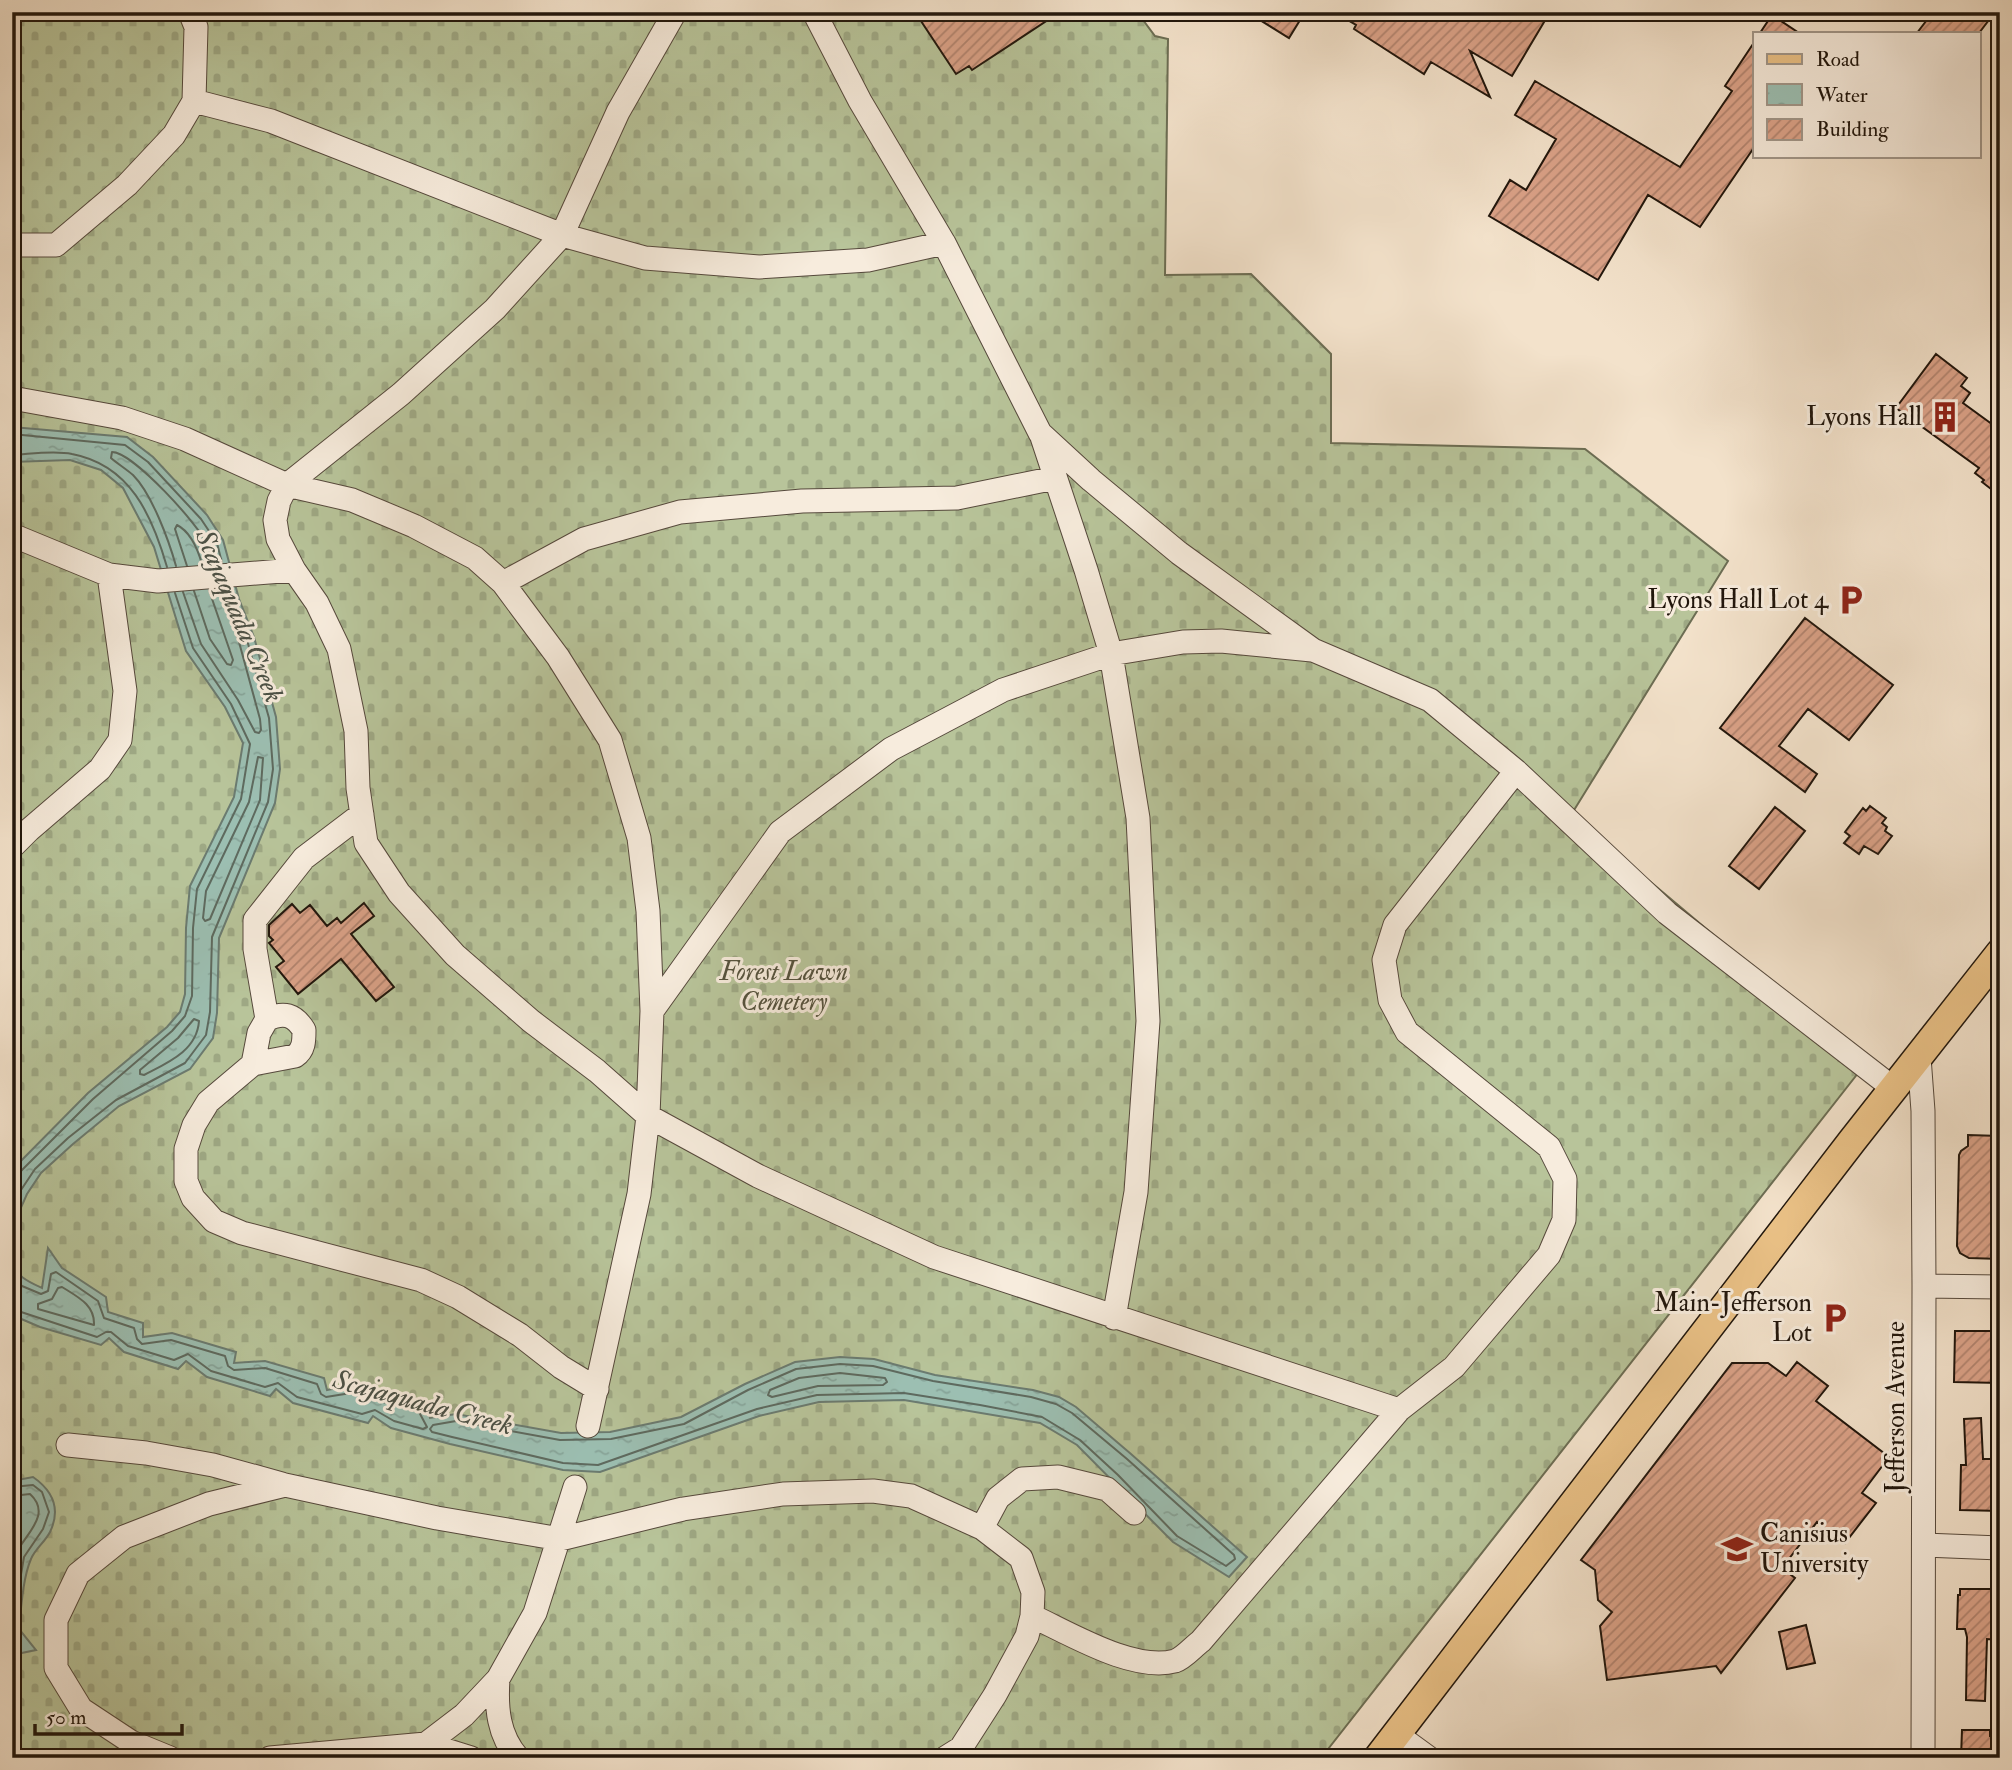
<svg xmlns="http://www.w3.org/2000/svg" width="2012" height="1770" viewBox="0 0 2012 1770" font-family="'IM FELL Double Pica',serif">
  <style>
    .cemetery { fill: url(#cemetery-stones); stroke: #6c6d53; stroke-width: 2 }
    .water { fill: url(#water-ripples); stroke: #6b7b70; stroke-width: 2 }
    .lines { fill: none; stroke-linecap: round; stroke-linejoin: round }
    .shore { stroke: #5e6a5f; stroke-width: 2 }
    .building { fill: url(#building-hatch); stroke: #21160c; stroke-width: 2 }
    .minor-casing { stroke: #56493c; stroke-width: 25 }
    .major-casing { stroke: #21160c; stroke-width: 31 }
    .minor { stroke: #f7ecdd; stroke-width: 23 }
    .major { stroke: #eac186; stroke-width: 28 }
    .labels { text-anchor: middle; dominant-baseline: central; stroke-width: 6; stroke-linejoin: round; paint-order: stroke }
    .poi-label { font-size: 26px; fill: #21160c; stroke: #f7ecdd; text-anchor: end }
    .park-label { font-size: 26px; font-style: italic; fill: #56533e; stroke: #f7ecdd }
    .street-label { font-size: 26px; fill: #21160c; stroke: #f7ecdd }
    .water-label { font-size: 28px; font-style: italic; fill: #4c5146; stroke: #f7ecdd }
  </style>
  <defs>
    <pattern id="cemetery-stones" width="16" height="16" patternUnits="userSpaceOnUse" patternTransform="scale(1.75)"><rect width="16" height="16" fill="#b8c49a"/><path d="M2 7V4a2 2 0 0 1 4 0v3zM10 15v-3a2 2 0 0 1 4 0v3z" fill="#9ea884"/></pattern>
    <pattern id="water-ripples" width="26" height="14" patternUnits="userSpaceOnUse" patternTransform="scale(1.75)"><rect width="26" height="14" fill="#9cbfb2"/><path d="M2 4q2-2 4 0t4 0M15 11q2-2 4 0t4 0" fill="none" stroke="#86a398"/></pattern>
    <pattern id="building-hatch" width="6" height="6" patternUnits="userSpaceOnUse" patternTransform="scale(1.75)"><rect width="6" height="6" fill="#dba288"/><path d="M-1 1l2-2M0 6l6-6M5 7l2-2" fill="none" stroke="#b1836e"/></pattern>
  </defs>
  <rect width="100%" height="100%" fill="#f3e2cb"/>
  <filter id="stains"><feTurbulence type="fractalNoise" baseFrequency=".00286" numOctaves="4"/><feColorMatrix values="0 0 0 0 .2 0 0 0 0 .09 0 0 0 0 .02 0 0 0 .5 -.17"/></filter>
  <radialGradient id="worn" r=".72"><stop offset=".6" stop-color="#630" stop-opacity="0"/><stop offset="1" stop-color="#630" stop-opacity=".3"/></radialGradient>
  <path class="cemetery" d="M12 12H1137L1155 36 1168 39 1165 275 1251 274 1331 354V443L1585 449 1728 561 1571 815 1866 1063 1321 1758H12Z"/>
  <path class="water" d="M12 427 127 437 153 457 207 515 223 540 239 599 254 637 276 717 280 769 275 803 219 938 217 1013 213 1038 190 1069 119 1106 73 1144 41 1173 27 1194 15 1221 12 1240V1170L88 1093 167 1027 180 1012 185 994 186 928 190 886 234 797 243 743 225 707 186 651 154 547 123 488 101 470 70 460 12 462Z
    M48 1248 62 1268 106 1297 108 1312 143 1323V1337L172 1333 236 1352 234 1363 265 1361 324 1378 327 1390 351 1385 427 1407 430 1418 456 1414 561 1433 610 1432 681 1417 745 1384 795 1362 840 1357 874 1359 935 1375 1033 1390 1059 1397 1076 1407 1131 1454 1247 1557 1229 1577 1173 1542 1077 1445 1040 1423 904 1400 819 1402 759 1416 600 1472 563 1470 450 1444 391 1428 373 1416 368 1423 293 1403 276 1389 270 1396 207 1377 186 1361 178 1369 124 1352 109 1338 101 1345 40 1327 12 1315V1261C15 1276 29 1282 42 1288Z
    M33 1477C53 1491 61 1509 50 1532 45 1542 35 1549 31 1559 23 1577 21 1609 19 1629L36 1650 12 1655V1481Z"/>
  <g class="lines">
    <path class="shore" d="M12 434 125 445 148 462 201 519 217 543 222 563
      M12 455C31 454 54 450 72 454 130 465 152 515 167 567
      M176 566C169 541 152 494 133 475 126 469 118 464 111 458L112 452C133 452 200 526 209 547 211 552 211 558 213 563
      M187 566 175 529 177 525C191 532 198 550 202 564
      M194 591 210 639 227 664 231 665 233 660 209 590
      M183 592 201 644 238 700 255 732 259 733 261 730 260 719 239 642 220 589
      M258 757 263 758 260 800 210 919 205 921 203 918 206 891 249 802Z
      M194 1019 199 1021C197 1051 167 1063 144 1075L140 1074V1070L178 1038Z
      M12 1174 20 1172 93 1099 172 1031 185 1016 192 996 193 928 197 889 241 799 250 744 231 704 193 648 175 593
      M12 1209 21 1190 35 1169 68 1138 116 1100 185 1063 206 1035 210 1012 212 937 268 802 273 769 269 718 247 640 229 588
      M12 1277 22 1286 41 1294 48 1291 51 1274 56 1272 98 1301 104 1318 134 1328 137 1339 142 1344 171 1340 225 1356 228 1366 234 1370 265 1368 317 1384 321 1394 326 1397 351 1393 419 1412 427 1427 423 1429 394 1421 375 1410 362 1414 297 1397 278 1383 265 1387 211 1371 188 1354 174 1360 128 1346 111 1332H106L97 1337 12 1309
      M62 1287C78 1297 95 1305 94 1325L38 1309V1304L52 1299 58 1288Z
      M840 1364 873 1366 933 1381 1031 1397 1056 1404 1072 1413 1127 1459 1234 1555 1235 1559 1226 1566 1177 1536 1118 1475 1080 1440 1042 1417 980 1405 904 1393 817 1395 757 1409 598 1465 563 1463 452 1437 432 1432 430 1429 433 1425 456 1421 560 1440 611 1439 684 1424 748 1390 796 1369Z
      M840 1373 885 1378 887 1382 883 1385 818 1386 772 1397 768 1395 770 1390 799 1378Z
      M12 1487 33 1485 42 1492 49 1512 43 1529 24 1557 12 1627
      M12 1496 30 1494C53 1515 24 1535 16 1554 14 1559 13 1565 12 1571"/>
  </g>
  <path class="building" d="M915 12H1060L972 70 969 66 956 74Z
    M1247 12H1305L1289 38Z
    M1334 12H1550L1512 76 1470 51 1490 97 1431 62 1424 74 1354 29 1356 25Z
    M1933 12H1995L1979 33H1917Z
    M1772 15 1799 33H1760Z
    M1755 41V146L1700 227 1648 195 1598 280 1489 216 1510 180 1526 190 1556 139 1515 115 1535 81 1680 167 1732 91 1725 86Z
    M1936 354 1967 378 1961 386 1970 393 1963 403 2000 430V496L1982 482 1984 480 1975 473 1979 468 1896 408Z
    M1805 618 1893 685 1849 740 1808 709 1779 746 1817 774 1805 792 1720 728Z
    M1870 806 1886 818 1882 823 1887 827 1885 831 1892 836 1878 854 1864 846 1859 854 1844 843 1850 836 1845 832 1863 808 1866 811Z
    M1775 807 1805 831 1759 889 1729 866Z
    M364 903 374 916 351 934 394 987 376 1001 341 959 298 994 276 967 284 961 269 943 273 940 269 936V925L292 904 300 913 310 905 327 926 337 918 341 923Z
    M1968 1135 2000 1136V1259L1969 1258 1960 1253 1957 1246 1959 1155 1961 1151 1968 1146Z
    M1955 1331H2000V1383L1954 1382Z
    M1797 1362 1828 1386 1816 1401 1889 1457 1862 1493 1876 1503 1845 1543 1817 1522 1782 1568 1795 1578 1721 1673 1716 1666 1607 1680 1600 1626 1612 1612 1598 1600 1595 1570 1581 1560 1732 1363H1768L1786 1376Z
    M1981 1418 1983 1459H2000V1511L1960 1510 1961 1465H1966L1964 1419Z
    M1960 1589H2000V1640L1987 1639 1985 1701 1966 1700 1967 1637 1965 1629H1957L1958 1595H1960Z
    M1806 1625 1815 1663 1787 1669 1779 1632Z
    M1962 1730H1990V1736H2000V1758H1961Z"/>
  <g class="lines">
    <defs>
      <path id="minor" d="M814 12 860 101 944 243 1040 433 1091 480 1179 553 1313 650 1430 700 1516 771 1667 913 1893 1088
        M194 101 271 121 562 235 645 258 759 267 868 260 944 243
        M12 245H56L127 185 174 135 194 101 196 27 190 12
        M12 398 122 418 185 439 287 485 279 501 275 520 278 539 294 570 317 603 339 649 356 731 358 788 366 843 399 893 455 955 531 1021 597 1071 648 1116 758 1176 934 1257 1399 1410
        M1042 437 1086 570 1111 654 1138 818 1148 1021 1136 1192 1114 1318
        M287 485 352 500 414 526 475 558 503 583 558 657 610 740 639 838 648 911 652 1011 648 1116 639 1194 588 1426
        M287 485 401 394 495 309 562 235 618 112 675 12
        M12 535 109 575 158 581 294 570
        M503 583 584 539 680 512 802 501 957 498 1055 478
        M12 847 29 830 100 769 120 740 125 691 109 575
        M652 1011 780 832 891 749 1003 690 1111 654 1183 642 1221 641 1312 650
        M267 1019 255 949V920L304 858 362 814
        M1919 1057 1923 1111 1924 1286 1923 1758
        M253 1064 259 1033 267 1019C284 1012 294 1014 304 1030 304 1041 304 1050 295 1056L253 1064 208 1102 194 1125 186 1149V1181L193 1198 214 1221 242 1233 421 1280 458 1297 520 1335 561 1367 597 1389
        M1924 1286 2000 1287
        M68 1445 146 1453 213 1465 282 1484
        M982 1528 998 1498 1022 1479 1058 1477 1107 1489 1134 1513
        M1924 1545 2000 1548
        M1032 1616C1071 1634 1133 1672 1175 1661 1184 1658 1193 1647 1201 1641L1399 1410 1454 1367 1549 1255 1564 1220 1565 1179 1549 1147 1407 1032 1390 1000 1384 960 1395 925 1516 771
        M498 1679C496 1708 498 1735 518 1758
        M1396 1734 1429 1758
        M426 1744 464 1715 498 1679 535 1613 575 1487
        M170 1758 131 1742 81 1709 56 1668V1620L78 1574 124 1537 209 1504 285 1485 437 1518 560 1539 683 1509 783 1494 873 1491 911 1496 982 1528 1021 1558 1033 1592 1032 1616 1027 1636 995 1695 961 1748 945 1758
        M270 1758 426 1744 471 1758"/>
      <path id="major" d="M1378 1758 1852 1141 2000 953"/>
    </defs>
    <use href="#minor" class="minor-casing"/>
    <use href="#major" class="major-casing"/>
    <use href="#minor" class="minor"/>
    <use href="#major" class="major"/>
  </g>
  <defs>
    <symbol id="building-bare" viewBox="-9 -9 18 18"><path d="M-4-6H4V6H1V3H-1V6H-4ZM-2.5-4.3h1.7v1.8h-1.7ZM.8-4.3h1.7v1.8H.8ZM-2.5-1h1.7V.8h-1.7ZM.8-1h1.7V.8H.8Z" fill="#8f2418" stroke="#f7ecdd" stroke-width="2.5" paint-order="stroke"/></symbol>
    <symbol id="parking-bare" viewBox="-9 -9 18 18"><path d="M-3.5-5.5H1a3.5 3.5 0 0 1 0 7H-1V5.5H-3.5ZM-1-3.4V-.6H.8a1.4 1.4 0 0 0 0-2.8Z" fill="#8f2418" stroke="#f7ecdd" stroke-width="2.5" paint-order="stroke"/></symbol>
    <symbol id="university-bare" viewBox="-9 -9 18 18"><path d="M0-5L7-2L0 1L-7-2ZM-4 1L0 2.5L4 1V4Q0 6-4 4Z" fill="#8f2418" stroke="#f7ecdd" stroke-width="2.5" paint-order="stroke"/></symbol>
  </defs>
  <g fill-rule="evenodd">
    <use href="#building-bare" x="1923" y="395" width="44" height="44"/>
    <use href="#parking-bare" x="1829" y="578" width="44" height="44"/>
    <use href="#parking-bare" x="1813" y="1296" width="44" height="44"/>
    <use href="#university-bare" x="1715" y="1527" width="44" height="44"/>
  </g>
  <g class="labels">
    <g class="poi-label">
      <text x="1922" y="417">Lyons Hall</text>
      <text x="1828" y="600">Lyons Hall Lot 4</text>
      <text x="1812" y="1303">Main-Jefferson<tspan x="1812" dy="30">Lot</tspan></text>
      <text x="1760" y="1534" text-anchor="start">Canisius<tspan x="1760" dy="30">University</tspan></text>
    </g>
    <g class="park-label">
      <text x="784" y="972">Forest Lawn<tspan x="784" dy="30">Cemetery</tspan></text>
    </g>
    <g class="street-label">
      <text transform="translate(1896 1407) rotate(-90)">Jefferson Avenue</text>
    </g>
    <g class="water-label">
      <text transform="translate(239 616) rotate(67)">Scajaquada Creek</text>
      <text transform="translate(423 1403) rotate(15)">Scajaquada Creek</text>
    </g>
  </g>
  <rect width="2012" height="1770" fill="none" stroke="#f3e2cb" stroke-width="42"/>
  <rect x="14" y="14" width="1984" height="1742" fill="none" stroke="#21160c" stroke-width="3.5"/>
  <rect x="21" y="21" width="1970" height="1728" fill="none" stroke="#21160c" stroke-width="2"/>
  <rect x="1753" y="32" width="228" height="126" fill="#f7ecdd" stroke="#a19689" stroke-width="2"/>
  <rect x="1767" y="54" width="35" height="10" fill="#eac186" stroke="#a19689" stroke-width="2"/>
  <text x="1816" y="66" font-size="21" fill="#21160c">Road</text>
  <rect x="1767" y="84" width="35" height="21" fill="url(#water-ripples)" stroke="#a19689" stroke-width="2"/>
  <text x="1816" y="102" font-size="21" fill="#21160c">Water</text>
  <rect x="1767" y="119" width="35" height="21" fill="url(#building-hatch)" stroke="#a19689" stroke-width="2"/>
  <text x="1816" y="136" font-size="21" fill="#21160c">Building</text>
  <path d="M35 1724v10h147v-10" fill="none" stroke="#21160c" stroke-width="3.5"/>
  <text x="46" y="1724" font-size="21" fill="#21160c" stroke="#f7ecdd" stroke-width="5" paint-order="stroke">50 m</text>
  <rect width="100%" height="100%" filter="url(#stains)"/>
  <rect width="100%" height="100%" fill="url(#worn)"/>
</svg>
